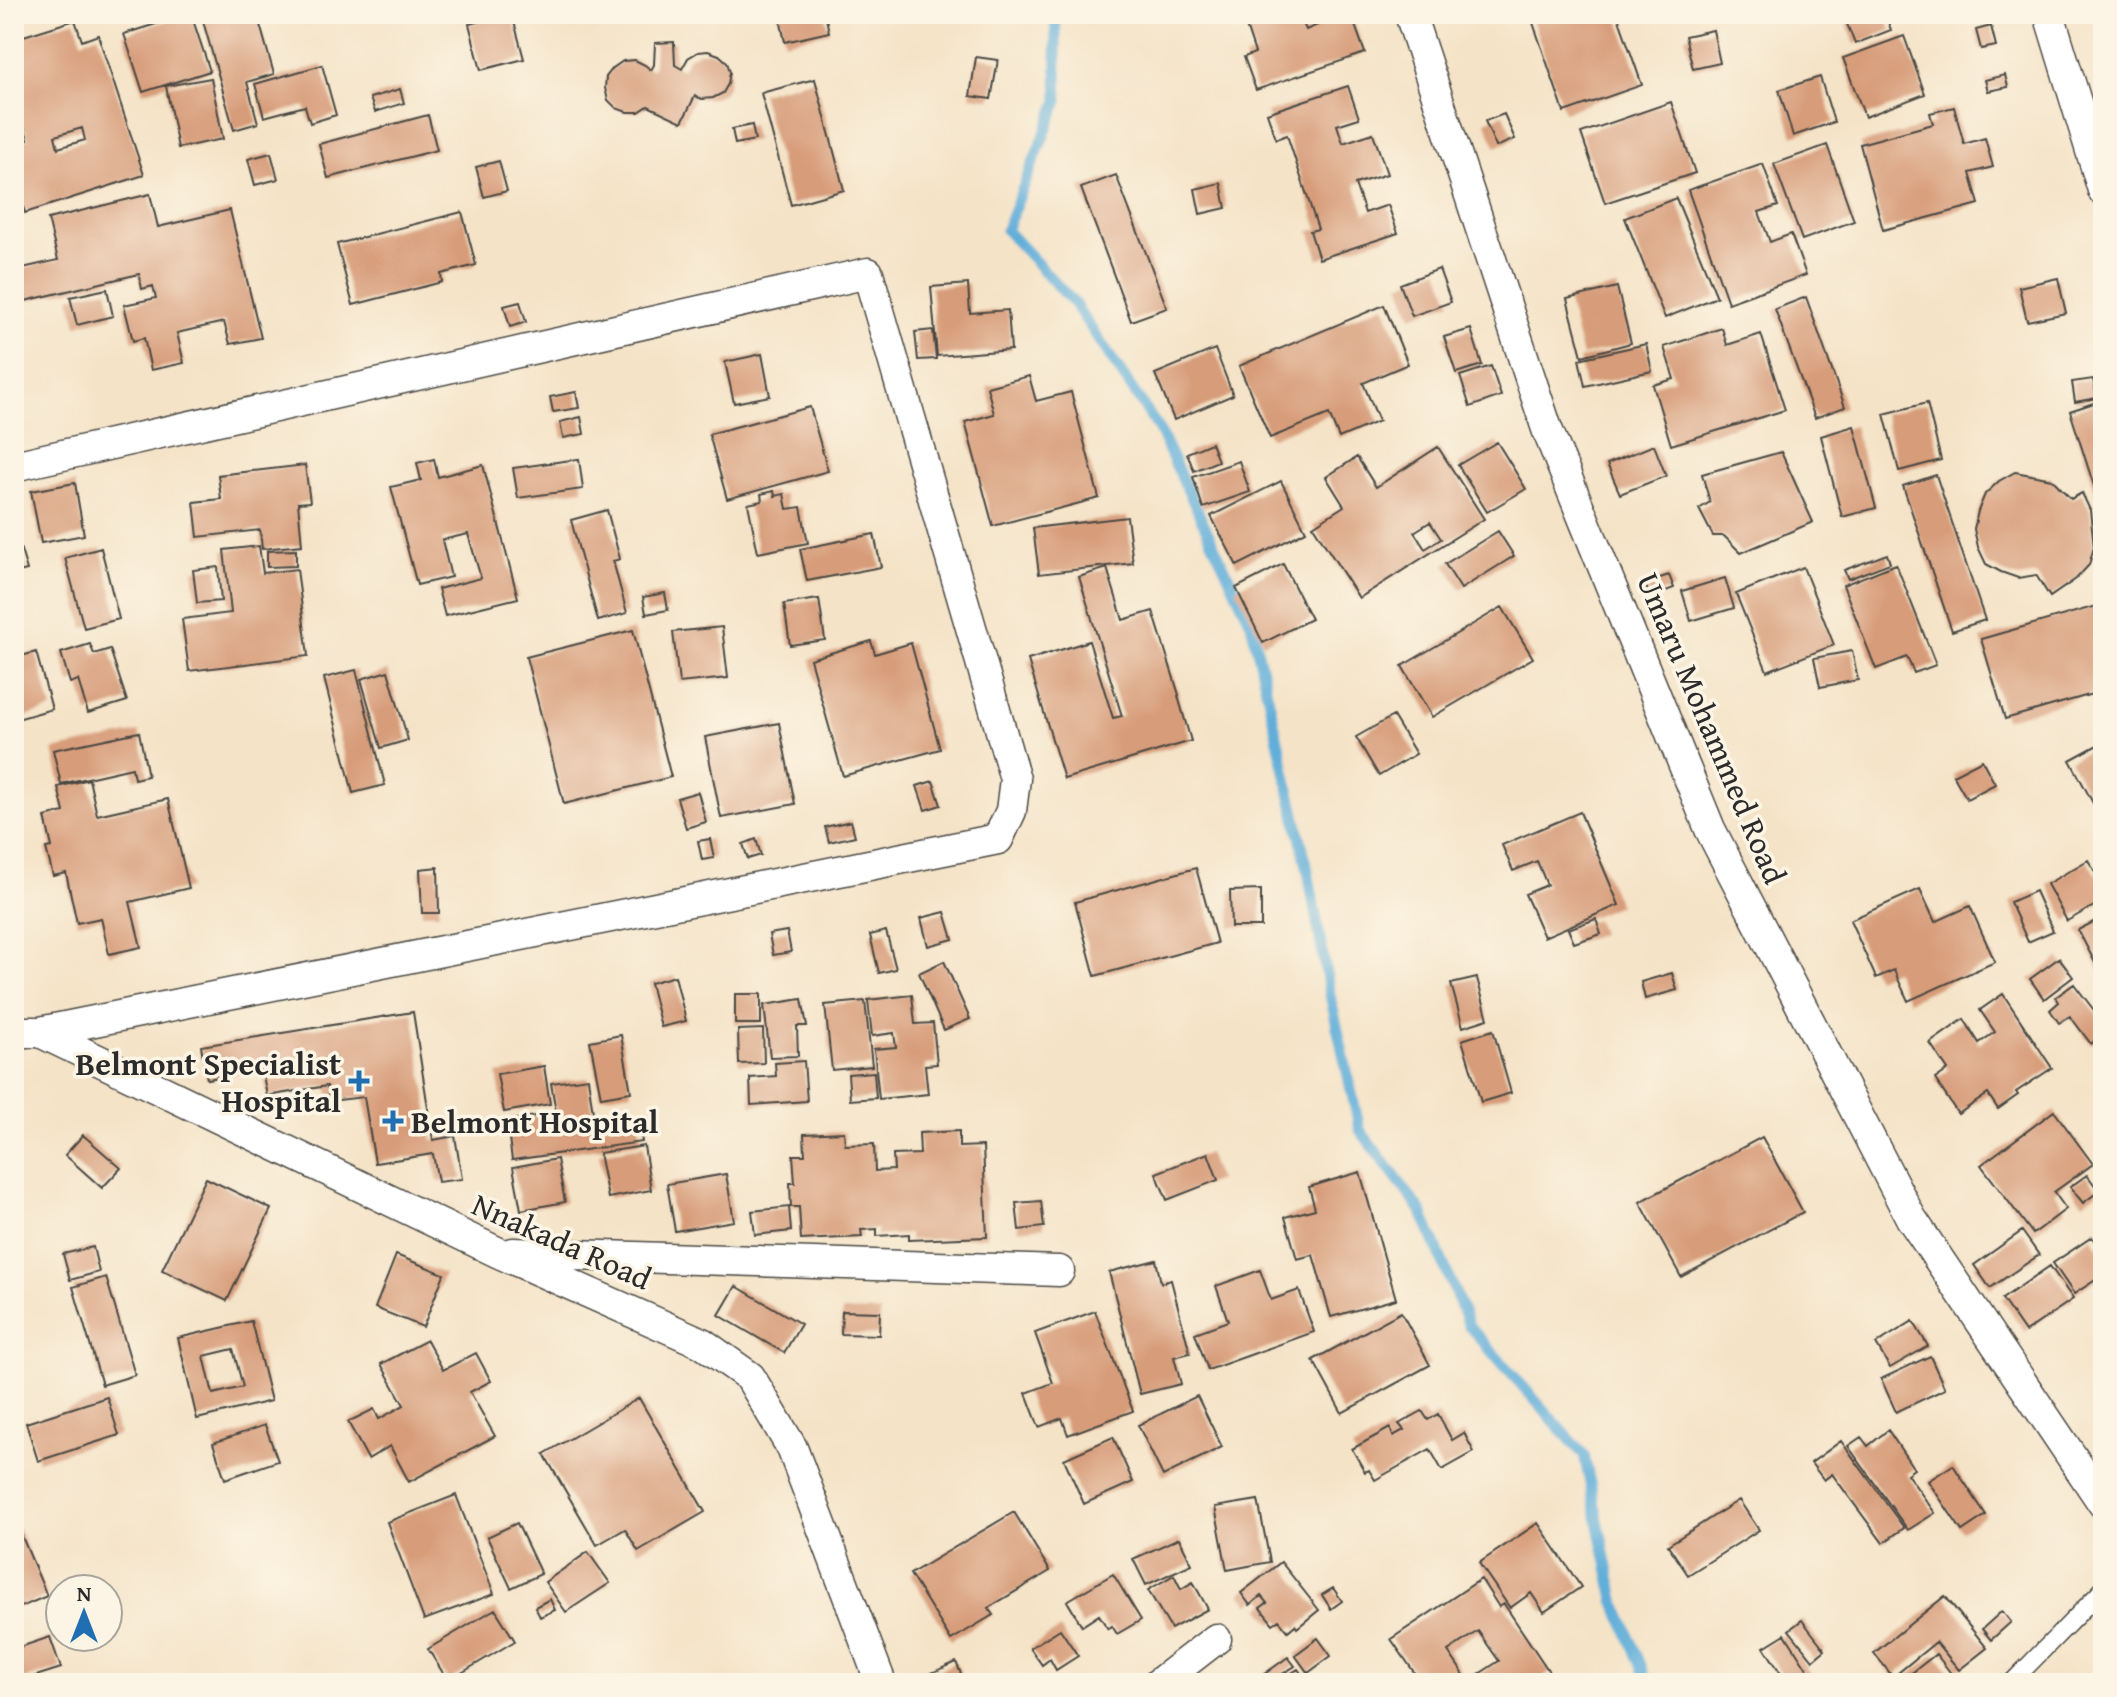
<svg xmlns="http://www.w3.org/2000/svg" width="2117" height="1697" viewBox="0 0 2117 1697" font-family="'Gentium Book Plus',serif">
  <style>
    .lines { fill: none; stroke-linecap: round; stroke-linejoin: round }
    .stream { stroke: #60aed9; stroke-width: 11 }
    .building { fill: #d79c79; fill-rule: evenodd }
    .service-casing { stroke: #494742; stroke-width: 19 }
    .minor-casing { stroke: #494742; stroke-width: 33 }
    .service { stroke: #fff; stroke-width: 16 }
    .minor { stroke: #fff; stroke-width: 30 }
    .poi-dot { fill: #1f6fb2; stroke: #fcf5e5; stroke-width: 3 }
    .labels { text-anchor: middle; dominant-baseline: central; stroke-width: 7; stroke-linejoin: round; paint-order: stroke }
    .street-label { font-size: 32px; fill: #2b2b2b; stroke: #fcf5e5 }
    .poi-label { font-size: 32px; font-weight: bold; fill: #2b2b2b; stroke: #fcf5e5; text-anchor: end }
  </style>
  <rect width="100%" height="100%" fill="#fcf5e5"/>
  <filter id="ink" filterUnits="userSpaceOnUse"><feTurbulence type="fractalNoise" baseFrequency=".0125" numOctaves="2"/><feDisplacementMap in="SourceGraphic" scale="16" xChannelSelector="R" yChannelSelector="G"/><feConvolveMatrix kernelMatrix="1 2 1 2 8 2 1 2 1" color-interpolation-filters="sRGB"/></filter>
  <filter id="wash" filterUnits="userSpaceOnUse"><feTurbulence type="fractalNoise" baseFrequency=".006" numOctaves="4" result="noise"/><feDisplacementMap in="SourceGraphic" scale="32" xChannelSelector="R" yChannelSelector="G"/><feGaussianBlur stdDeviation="1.8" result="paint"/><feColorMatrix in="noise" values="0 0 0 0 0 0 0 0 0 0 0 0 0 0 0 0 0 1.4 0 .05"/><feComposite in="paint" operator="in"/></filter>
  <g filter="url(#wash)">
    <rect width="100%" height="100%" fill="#f4e3c7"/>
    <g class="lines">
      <path class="stream" d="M1055 14 1058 101 1006 230 1074 303 1157 426 1251 623 1308 871 1329 990 1360 1130 1422 1212 1469 1326 1584 1455 1615 1600 1648 1683"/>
    </g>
    <g id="blocks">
      <path class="building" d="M188 14H191L210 71 143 92 124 34Z
        M201 14H257L274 74 247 82 258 123 234 130Z
        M508 14H512L524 59 481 70 469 24Z
        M779 14H825L829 32 785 42Z
        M1242 14H1299L1306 30 1327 21 1323 14H1351L1365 53 1256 90 1244 57 1255 53Z
        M1530 14H1617L1642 85 1564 112Z
        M1843 14H1885L1891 30 1855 44Z
        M75 20 82 41 98 35 144 175 25 213 14 179V143L28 139 14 96V39ZM82 128 85 140 58 148 55 136Z
        M1991 26 1996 46 1981 49 1976 30Z
        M1713 30 1720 63 1693 69 1685 36Z
        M1904 36 1925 94 1865 117 1843 58Z
        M674 42 675 65 682 69 688 58 698 52 708 51 719 55 727 62 730 72 728 84 723 93 713 98 702 99 695 96 682 122 648 106 639 112H627L616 108 608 100 605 88 606 77 613 68 623 61 635 60 645 65 651 70 654 65 655 43Z
        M976 57 998 60 991 99 970 96Z
        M322 65 336 115 310 123 305 106 264 117 255 84Z
        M2005 75 2008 87 1988 91 1985 80Z
        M1820 77 1834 122 1793 136 1779 90Z
        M211 78 223 139 178 148 166 86Z
        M815 79 844 190 791 205 761 93Z
        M1348 86 1359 118 1337 125 1343 143 1373 133 1387 174 1355 184 1365 213 1388 205 1398 233 1319 259 1310 231 1318 229 1287 135 1276 139 1267 113Z
        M400 89 404 103 375 112 370 98Z
        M1671 102 1695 173 1605 203 1581 133Z
        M1954 107 1964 144 1985 138 1993 167 1970 173 1979 204 1883 230 1860 144 1933 124 1930 113Z
        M1504 114 1515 139 1496 147 1485 121Z
        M428 115 437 150 328 178 319 144Z
        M752 125 755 140 735 144 732 129Z
        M1827 145 1854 221 1802 240 1774 164Z
        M271 153 278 179 255 185 248 159Z
        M499 161 507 191 484 197 476 167Z
        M1763 164 1778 206 1759 212 1770 242 1791 234 1806 275 1728 303 1688 190Z
        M1116 175 1167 308 1131 321 1081 188Z
        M1221 183 1226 208 1200 214 1195 189Z
        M150 194 158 227 230 210 261 338 230 344 224 322 177 333 184 363 151 370 144 338 133 341 124 305 156 298 153 286 142 289 139 274 25 301 18 269 58 260 48 219Z
        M1676 198 1717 297 1665 318 1625 218Z
        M462 212 476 265 441 274 442 282 353 305 337 244Z
        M1439 269 1451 302 1412 316 1400 284Z
        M2058 278 2066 313 2027 321 2019 287Z
        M968 284 970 313 1008 310 1011 350 937 356 931 287Z
        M1617 287 1631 343 1582 356 1567 299Z
        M107 289 113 316 77 325 70 297Z
        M1806 297 1845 407 1815 418 1775 309Z
        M520 302 526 322 510 327 504 306Z
        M1384 305 1408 364 1363 383 1379 421 1339 438 1329 414 1270 438 1239 366Z
        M1722 328 1727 345 1761 334 1785 410 1671 445 1653 385 1674 379 1664 347Z
        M1471 329 1482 365 1456 373 1444 337Z
        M933 330 936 359 918 360 915 332Z
        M1646 344 1652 371 1585 386 1579 359Z
        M1215 349 1233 395 1174 420 1155 374Z
        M762 354 770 396 734 403 725 362Z
        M1491 366 1501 396 1470 407 1460 376Z
        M1029 376 1036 401 1071 392 1099 498 993 526 965 422 994 414 987 387Z
        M2093 379 2097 398 2075 402 2072 382Z
        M576 392 579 408 553 412 550 397Z
        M2103 400V511H2102L2070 411Z
        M1927 403 1941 460 1899 471 1884 414Z
        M810 407 828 471 727 499 709 434Z
        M581 417 584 434 563 438 560 422Z
        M1854 426 1876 508 1842 517 1821 436Z
        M1497 442 1526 489 1487 512 1458 465Z
        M1211 443 1218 461 1194 471 1187 453Z
        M1654 445 1666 476 1620 494 1607 464Z
        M1438 447 1484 519 1359 598 1313 526 1344 506 1326 477 1357 457 1376 487ZM1430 522 1441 539 1425 549 1414 532Z
        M1781 452 1813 522 1741 553 1724 536H1713L1699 509 1710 502 1702 474Z
        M434 459 438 477 483 465 518 598 445 616 438 589 481 578 468 534 442 540 451 577 417 585 391 487 421 480 417 463Z
        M579 459 583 489 518 498 513 468Z
        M1239 461 1250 492 1203 508 1193 477Z
        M305 465 310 502 298 503 302 545 262 549 260 530 198 537 194 502 221 499 218 475Z
        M2015 472 2052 479 2071 499 2082 493 2090 510 2094 547 2089 565 2076 579 2050 597 2036 575 2018 578 2001 572 1986 564 1978 547 1974 529 1978 511 1985 494 1999 481Z
        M1936 475 1985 620 1952 631 1903 486Z
        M1281 481 1306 531 1237 566 1211 516Z
        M75 483 84 535 41 543 31 491Z
        M774 491 775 496 784 494 787 509 801 507 808 543 758 553 748 504 762 501 761 494Z
        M607 510 620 559 613 561 627 613 598 621 571 520Z
        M1127 517 1133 563 1039 574 1033 528Z
        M14 527 27 570 14 573Z
        M1498 531 1514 556 1461 589 1445 564Z
        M874 534 881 567 807 581 800 549Z
        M259 546 263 573 297 569 308 656 189 671 182 619 231 613 224 550Z
        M101 548 119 619 84 628 65 558Z
        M296 550V566L267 567V551Z
        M1887 554 1890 563 1848 579 1844 570Z
        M1283 564 1311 619 1263 643 1236 588Z
        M1896 564 1936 665 1914 673 1907 657 1876 669 1843 585Z
        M218 567 221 601 197 603 193 570Z
        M1803 567 1834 645 1767 671 1736 594Z
        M1107 568 1123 620 1153 611 1179 695 1178 696 1191 741 1064 779 1028 660 1089 641 1113 718 1122 716 1079 577Z
        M1669 575 1674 588 1650 597 1645 583Z
        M1725 578 1734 608 1691 621 1682 591Z
        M665 593 668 610 646 614 643 597Z
        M819 599 825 640 790 645 784 604Z
        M2103 604V691L2005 719 1981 639Z
        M1502 607 1533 658 1432 717 1402 666Z
        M722 627 728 678 679 683 673 632Z
        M633 630 671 777 564 804 526 657Z
        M871 641 875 654 911 643 940 749 843 776 810 659Z
        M90 644 94 654 110 649 127 701 88 713 78 680 70 683 61 653Z
        M1852 651 1858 680 1820 687 1814 658Z
        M36 652 52 709 14 720V658Z
        M356 670 385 785 353 793 324 678Z
        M388 671 408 740 381 748 361 679Z
        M1393 716 1416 754 1379 776 1356 737Z
        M779 723 795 804 721 818 705 737Z
        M139 732 148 776 134 779 132 768 61 784 53 750Z
        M2103 742V822L2070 760Z
        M1982 760 1995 784 1967 799 1953 775Z
        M89 779 97 815 168 799 189 888 130 902 141 947 109 954 101 918 77 923 66 873 53 876 46 848 52 847 45 817 64 812 58 787Z
        M933 781 941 805 925 810 917 786Z
        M698 792 706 822 686 828 677 798Z
        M1580 812 1619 905 1544 937 1525 894 1547 885 1537 861 1513 871 1502 845Z
        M851 821 855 836 829 842 825 827Z
        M710 839 714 858 702 860 698 841Z
        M756 839 761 855 748 859 743 844Z
        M2088 860 2103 885V901L2067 921 2047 884Z
        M438 867 439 913H422L420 869Z
        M1196 868 1217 943 1095 976 1075 902Z
        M1920 889 1935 922 1970 906 1995 962 1908 1001 1894 970 1876 978 1850 920Z
        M1261 890V927H1231L1230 891Z
        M2035 891 2053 931 2028 942 2010 902Z
        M945 912 953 939 928 946 921 918Z
        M2103 917V978L2078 930Z
        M1596 919 1601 934 1574 943 1568 929Z
        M787 931 791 952 773 955 769 934Z
        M886 931 896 969 879 973 870 935Z
        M2059 958 2073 977 2044 999 2030 979Z
        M944 961 970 1019 944 1030 919 973Z
        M1672 973 1677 990 1645 999 1641 982Z
        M675 976 686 1021 661 1027 650 983Z
        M1477 978 1488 1019 1463 1027 1451 984Z
        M2074 984 2103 1022V1034L2091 1044 2070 1016 2059 1023 2050 1010 2059 1002 2056 997Z
        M735 994H761V1024H735Z
        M2003 994 2052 1068 2016 1092 2018 1095 1998 1109 1988 1094 1958 1114 1935 1079 1948 1070 1930 1043 1964 1019 1979 1043 1995 1032 1980 1010Z
        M912 995 915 1024 933 1023 937 1064 925 1065 928 1094 879 1099 874 1049 896 1047 894 1033 872 1036 868 1000Z
        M802 999 807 1026H797L798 1056 770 1057 764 1005Z
        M865 1001 872 1066 832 1070 825 1005Z
        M413 1012 433 1140 455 1136 462 1179 438 1182 433 1154 375 1163 364 1097 330 1101 327 1086 267 1096 262 1070 207 1079 201 1046Z
        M763 1029 764 1063 739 1064 738 1030Z
        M1493 1030 1511 1093 1481 1102 1462 1040Z
        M621 1035 631 1092 601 1097 590 1041Z
        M804 1061 807 1101 751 1105 750 1078 776 1076 775 1063Z
        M544 1066 550 1104 504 1112 497 1074Z
        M874 1072 876 1098 850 1100 848 1074Z
        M588 1078 595 1127 639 1121 642 1142 512 1160 508 1131 499 1133 498 1122 537 1116 539 1126 558 1123 551 1083Z
        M2054 1111 2093 1164 2054 1192 2066 1209 2033 1234 1981 1165Z
        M959 1131V1147L983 1146 987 1237 909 1240V1234L877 1236V1229L861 1230 862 1237 801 1240 799 1207H791L790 1183H795L793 1155H805L804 1134 844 1132 845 1145 874 1144 875 1171 894 1170 893 1155 920 1154 919 1133Z
        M83 1135 121 1168 102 1188 65 1155Z
        M1762 1137 1803 1212 1681 1277 1640 1202Z
        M644 1146 651 1190 608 1198 599 1153Z
        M1208 1153 1218 1180 1167 1200 1156 1173Z
        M557 1159 565 1202 521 1210 513 1167Z
        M1360 1172 1396 1299 1331 1317 1313 1255 1297 1259 1285 1217 1315 1209 1309 1187Z
        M726 1174 734 1221 675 1231 667 1184Z
        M2087 1175 2099 1191 2083 1203 2070 1187Z
        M206 1178 271 1209 227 1301 162 1270Z
        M1041 1201 1044 1227 1019 1230 1016 1203Z
        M789 1207 791 1231 755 1235 752 1211Z
        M2022 1231 2039 1255 1990 1288 1974 1265Z
        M2092 1237 2103 1254V1275L2074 1294 2053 1263Z
        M93 1247 99 1272 70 1280 63 1254Z
        M396 1255 444 1274 423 1327 375 1308Z
        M1156 1260 1161 1283 1171 1280 1190 1353 1174 1357 1181 1384 1140 1394 1109 1272Z
        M2050 1266 2073 1299 2025 1332 2002 1299Z
        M1260 1270 1271 1300 1299 1290 1314 1332 1208 1370 1195 1333 1228 1321 1216 1286Z
        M106 1277 135 1375 102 1385 73 1287Z
        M736 1286 801 1324 784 1353 719 1315Z
        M842 1311 880 1312 879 1335 841 1334Z
        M1095 1311 1133 1411 1068 1435 1062 1418 1039 1427 1026 1393 1053 1383 1035 1333Z
        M1401 1312 1430 1365 1342 1413 1313 1360Z
        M251 1321 271 1401 197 1419 178 1338ZM233 1349 243 1387 213 1394 204 1356Z
        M1913 1321 1928 1346 1890 1368 1876 1344Z
        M427 1340 443 1370 476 1353 491 1381 470 1392 495 1436 409 1482 390 1446 368 1459 348 1422 374 1409 379 1419 404 1405 381 1364Z
        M1930 1356 1945 1389 1896 1412 1881 1379Z
        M1197 1396 1222 1447 1163 1476 1138 1425Z
        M107 1397 119 1435 38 1461 26 1423Z
        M639 1398 705 1512 638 1551 625 1529 597 1545 544 1454Z
        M1422 1411 1428 1420 1438 1414 1452 1440 1464 1433 1474 1452 1442 1470 1430 1449 1375 1480 1369 1470 1365 1472 1352 1449 1390 1428 1393 1436 1404 1430 1399 1424Z
        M265 1425 278 1461 225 1479 213 1443Z
        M1888 1430 1914 1469 1907 1474 1935 1513 1908 1530 1848 1446 1861 1437 1868 1446Z
        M1113 1437 1133 1482 1084 1504 1064 1459Z
        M1841 1441 1904 1528 1883 1543 1832 1474 1824 1480 1811 1463Z
        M1953 1465 1986 1515 1962 1531 1928 1481Z
        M456 1495 494 1594 424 1620 387 1522Z
        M1258 1500 1270 1562 1227 1570 1215 1507Z
        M1739 1500 1759 1530 1688 1575 1668 1545Z
        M1014 1512 1050 1571 988 1608 993 1615 951 1640 910 1574Z
        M517 1523 541 1574 511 1588 487 1537Z
        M1538 1523 1581 1587 1544 1612 1531 1593 1510 1608 1479 1563Z
        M18 1527 47 1596 14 1610V1529Z
        M1179 1538 1192 1564 1146 1585 1133 1559Z
        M588 1552 610 1583 566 1612 545 1582Z
        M1281 1562 1319 1610 1297 1628 1295 1625 1288 1631 1279 1620 1273 1624 1260 1608 1267 1603 1261 1596 1250 1605 1241 1593Z
        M1113 1574 1141 1620 1117 1634 1112 1626 1108 1629 1099 1615 1082 1626 1067 1601Z
        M1174 1575 1181 1589 1193 1582 1208 1609 1171 1629 1148 1590Z
        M1481 1579 1499 1607 1504 1604 1550 1673 1536 1683H1405L1416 1675 1391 1639ZM1478 1631 1499 1661 1468 1681 1448 1651Z
        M1333 1588 1342 1601 1331 1609 1322 1595Z
        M1945 1596 1987 1648 1959 1670 1936 1642 1893 1677 1874 1653Z
        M550 1599 555 1610 540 1617 535 1607Z
        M495 1609 515 1641 448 1681 428 1649Z
        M2002 1611 2011 1622 1991 1640 1982 1629Z
        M1802 1620 1825 1650 1813 1660 1789 1630Z
        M1060 1629 1078 1656 1056 1670 1050 1659 1042 1665 1030 1648Z
        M1785 1634 1816 1683H1787L1764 1647Z
        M50 1637 61 1668 14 1683V1649Z
        M1318 1638 1331 1656 1308 1673 1295 1655Z
        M1936 1654 1953 1676 1944 1683H1899Z
        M1288 1657 1295 1666 1268 1683 1263 1675Z
        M956 1662 965 1683H928L925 1676Z
        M1298 1669 1308 1683H1283L1281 1680Z"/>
    </g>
  </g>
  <g filter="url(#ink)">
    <use href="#blocks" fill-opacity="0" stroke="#494742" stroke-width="2"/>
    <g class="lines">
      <defs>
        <path id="service" d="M2011 1683 2103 1589"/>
        <path id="minor" d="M1410 14 1547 429 1710 829 1911 1218 2103 1503
          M2049 14 2103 190
          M14 466 868 273 1015 779 1011 811 998 839 40 1032H14
          M40 1032 497 1252 702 1343 750 1377 792 1448 881 1683
          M513 1253 1059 1271
          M1159 1683 1216 1639"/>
      </defs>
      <use href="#service" class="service-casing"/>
      <use href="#minor" class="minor-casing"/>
      <use href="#service" class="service"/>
      <use href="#minor" class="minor"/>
    </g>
  </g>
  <g class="poi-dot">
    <path d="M355 1069h8v8h8v8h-8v8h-8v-8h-8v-8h8z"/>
    <path d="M389 1109h8v8h8v8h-8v8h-8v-8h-8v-8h8z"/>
  </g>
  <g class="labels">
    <g class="street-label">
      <text transform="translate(1712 728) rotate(67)">Umaru Mohammed Road</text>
      <text transform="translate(562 1241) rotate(24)">Nnakada Road</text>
    </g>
    <g class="poi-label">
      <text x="341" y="1063">Belmont Specialist<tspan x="341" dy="37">Hospital</tspan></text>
      <text x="411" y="1121" text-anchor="start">Belmont Hospital</text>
    </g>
  </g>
  <rect width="2117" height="1697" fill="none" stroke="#fcf5e5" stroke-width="48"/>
  <g transform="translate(84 1613)"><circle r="38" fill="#fcf5e5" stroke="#a8a49b" stroke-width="2"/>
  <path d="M0-6L14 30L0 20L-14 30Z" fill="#1f6fb2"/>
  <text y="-12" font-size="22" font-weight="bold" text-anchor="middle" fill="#2b2b2b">N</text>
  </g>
</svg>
